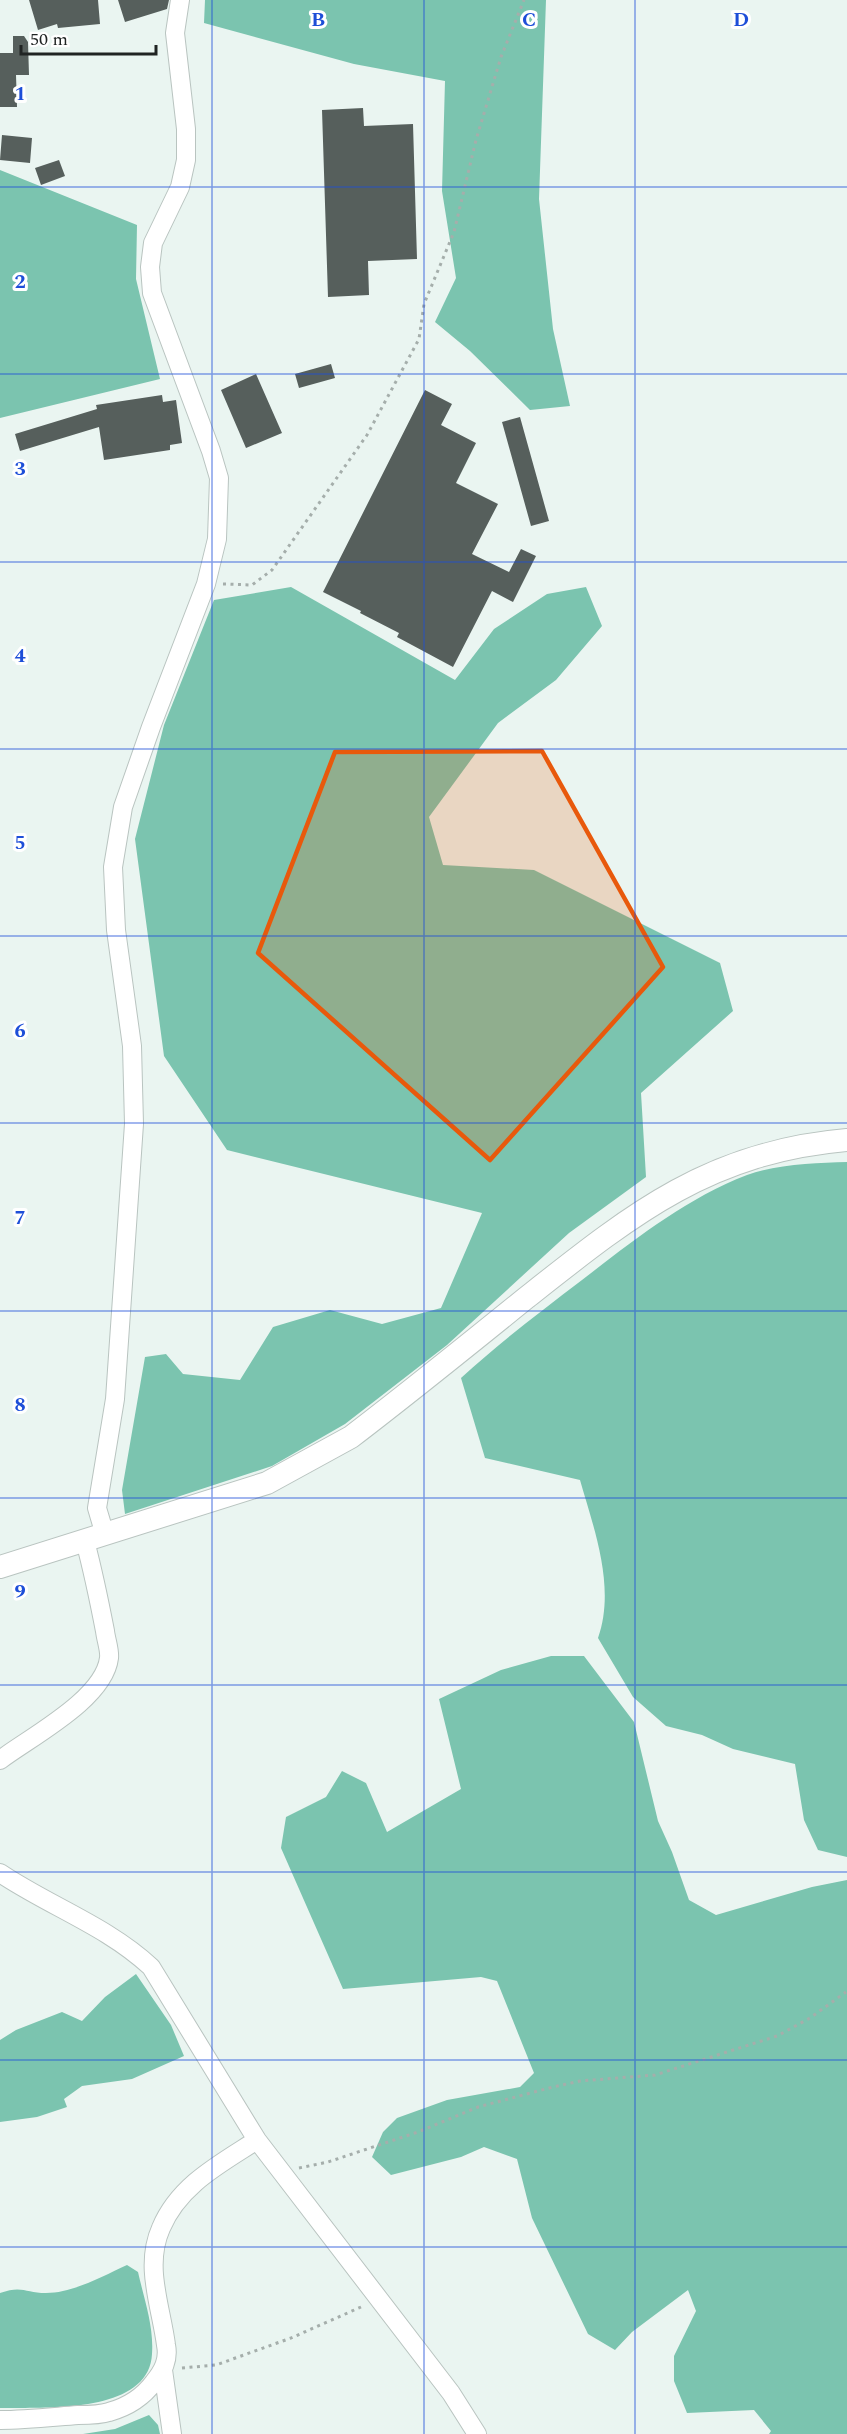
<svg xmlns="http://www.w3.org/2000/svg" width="847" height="2434" viewBox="0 0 847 2434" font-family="Spectral,serif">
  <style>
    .forest { fill: #7bc4af }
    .building { fill: #565f5c }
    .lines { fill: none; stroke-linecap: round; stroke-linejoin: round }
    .minor-casing { stroke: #b9c4c0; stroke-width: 20 }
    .tertiary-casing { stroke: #b9c4c0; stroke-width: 24 }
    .path { stroke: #a5aeab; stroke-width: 3; stroke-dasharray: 3 4.5; stroke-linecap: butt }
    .minor { stroke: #fff; stroke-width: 18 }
    .tertiary { stroke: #fff; stroke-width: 22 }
    .marked { fill: #e8590c; fill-opacity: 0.2; stroke: #e8590c; stroke-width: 4.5; stroke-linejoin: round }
    .grid { fill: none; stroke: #1d4ed8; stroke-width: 1.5; stroke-opacity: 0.55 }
    .grid-label { font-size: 20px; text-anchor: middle; font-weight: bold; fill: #1d4ed8; stroke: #fff; stroke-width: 6; stroke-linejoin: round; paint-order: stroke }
  </style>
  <rect width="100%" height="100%" fill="#eaf5f1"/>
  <path class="forest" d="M205 0H546L539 199 553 329 570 406 530 410 470 351 435 322 456 278 442 191 445 81 354 64 204 23Z
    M0 170 137 225 136 279 160 379 0 418Z
    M291 587 455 680 494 629 547 594 586 587 602 626 556 680 498 723 429 817 443 865 534 870 720 963 733 1011 641 1093 646 1177 569 1233 447 1345 345 1424 272 1466 125 1514 122 1490 145 1357 166 1354 183 1374 240 1380 273 1327 330 1310 382 1324 441 1308 482 1213 227 1150 164 1056 135 839 164 725 214 600Z
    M847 1162V1857L818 1850 804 1820 795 1764 733 1749 702 1735 666 1726 633 1697 598 1638C616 1587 594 1529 580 1480L485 1458 461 1378C499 1343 540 1312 582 1280 634 1240 685 1199 747 1175 777 1164 816 1163 847 1162Z
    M551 1656H584L634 1722 658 1821 672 1852 689 1900 716 1915 812 1887 847 1880V2434H769L771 2431 754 2410 687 2413 674 2381V2356L696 2311 688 2290 632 2332 615 2350 588 2334 532 2218 517 2159 484 2147 461 2157 391 2175 372 2157 383 2132 397 2118 447 2100 520 2087 534 2073 497 1981 481 1977 343 1989 281 1848 286 1817 326 1797 342 1771 366 1783 387 1832 461 1789 439 1699 501 1670Z
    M136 1974 171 2025 184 2056 132 2079 82 2086 64 2099 67 2107 37 2117 0 2122V2040L16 2030 62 2012 82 2021 105 1997Z
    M127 2265 138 2272C144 2299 154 2326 152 2354 149 2415 42 2407 0 2408V2293C22 2285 26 2293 46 2293 73 2293 103 2276 127 2265Z
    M149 2415 158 2425 160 2434H83L115 2429Z"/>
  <path class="building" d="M29 0H98L100 24 58 28 57 24 38 30Z
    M118 0H169L167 9 125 22Z
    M13 36H24L28 42 29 75H16L17 107H0V53H13Z
    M363 108 364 126 413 124 417 259 368 261 369 295 328 297 322 110Z
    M2 135 32 138 30 163 0 160Z
    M59 160 65 176 41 185 35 168Z
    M331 364 335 378 299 388 295 374Z
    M256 374 282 433 246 448 221 390Z
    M425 390 452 404 441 425 476 443 456 483 498 504 472 554 509 572 521 549 536 556 513 602 492 591 453 667 397 637 399 633 360 613 361 611 323 592Z
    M162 395 163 402 176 400 182 443 170 445V450L104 460 99 427 20 451 15 434 97 409 96 405Z
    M520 417 549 521 531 526 502 422Z"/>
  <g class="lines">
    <defs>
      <path id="minor" d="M105 1535 97 1508 115 1399 134 1124 132 1046 116 930 113 867 123 807 151 727 206 584 217 539 219 478 211 451 152 293 150 267 153 243 180 187 186 160V129L175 33 180 0
        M0 1760C32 1736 104 1699 109 1658 110 1650 106 1640 105 1631 99 1600 93 1571 85 1541
        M0 1873C49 1906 107 1926 151 1967L257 2140 451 2393 477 2434
        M163 2370 172 2434
        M0 2420C26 2420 52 2417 78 2415 88 2415 100 2415 109 2412 127 2407 143 2397 154 2382 163 2371 169 2360 166 2345 161 2306 144 2266 161 2228 179 2185 220 2164 257 2140"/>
      <path id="tertiary" d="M0 1567 267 1483 351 1437C410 1392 468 1345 526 1298 631 1215 708 1152 847 1140"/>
    </defs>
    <use href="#minor" class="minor-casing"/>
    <use href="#tertiary" class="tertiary-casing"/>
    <path class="path" d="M223 584 252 585 272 570 367 435 419 339 424 304 454 232 476 140 501 57 524 0
      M299 2168 328 2162 418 2132 478 2107 553 2087 580 2081 655 2075 777 2036 810 2018 846 1992
      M182 2368 216 2365 291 2338 361 2307"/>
    <use href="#minor" class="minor"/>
    <use href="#tertiary" class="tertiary"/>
  </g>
  <path class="marked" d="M542 751 663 967 490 1160 258 953 335 752Z"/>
  <path class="grid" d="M212 0V2434M424 0V2434M635 0V2434M0 187H847M0 374H847M0 562H847M0 749H847M0 936H847M0 1123H847M0 1311H847M0 1498H847M0 1685H847M0 1872H847M0 2060H847M0 2247H847"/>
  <g class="grid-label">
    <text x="318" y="26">B</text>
    <text x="529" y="26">C</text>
    <text x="741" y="26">D</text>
    <text x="20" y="100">1</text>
    <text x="20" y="288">2</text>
    <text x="20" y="475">3</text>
    <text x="20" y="662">4</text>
    <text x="20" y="849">5</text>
    <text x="20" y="1037">6</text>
    <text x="20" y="1224">7</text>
    <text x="20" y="1411">8</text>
    <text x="20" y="1598">9</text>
  </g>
  <path d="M21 45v9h135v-9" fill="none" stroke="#202423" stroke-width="3"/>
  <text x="30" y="45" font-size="18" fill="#202423" stroke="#ffffff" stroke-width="4.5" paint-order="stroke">50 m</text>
</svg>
